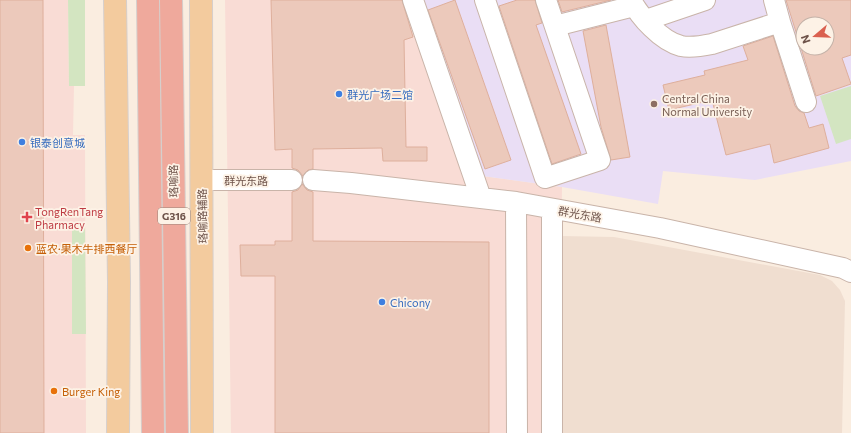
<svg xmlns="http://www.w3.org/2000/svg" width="851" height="433" viewBox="0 0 851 433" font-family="Commissioner,'Noto Sans SC',sans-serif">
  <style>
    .residential { fill: #f0ded0 }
    .commercial { fill: #f9dcd5 }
    .education { fill: #eadef5; fill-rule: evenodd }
    .green { fill: #d3e5c1 }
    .building { fill: #ecc9bb; stroke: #deaf9c; fill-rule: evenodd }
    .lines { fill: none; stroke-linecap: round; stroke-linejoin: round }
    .minor-casing { stroke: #c9b4a9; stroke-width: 22 }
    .major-casing { stroke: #d6cfcc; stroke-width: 24 }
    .highway-casing { stroke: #d6cfcc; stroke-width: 24 }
    .minor { stroke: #fff; stroke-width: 20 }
    .major { stroke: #f3cb9e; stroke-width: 22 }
    .highway { stroke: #efa99c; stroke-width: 22 }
    .shop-dot { fill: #3f7fe0; stroke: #fdf2e6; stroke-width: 1.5 }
    .education-dot { fill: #8d6e63; stroke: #fdf2e6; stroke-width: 1.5 }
    .health-dot { fill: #e0444e; stroke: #fdf2e6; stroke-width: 1.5 }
    .food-dot { fill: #e8710a; stroke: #fdf2e6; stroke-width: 1.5 }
    .labels { text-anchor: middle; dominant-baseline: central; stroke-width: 3.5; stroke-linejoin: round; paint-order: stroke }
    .shield { fill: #fdf2e6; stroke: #998379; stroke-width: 1 }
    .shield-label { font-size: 10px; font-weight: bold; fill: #6e534a }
    .shop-label { font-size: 11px; fill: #366cbe; stroke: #fdf2e6; text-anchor: start }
    .education-label { font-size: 11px; fill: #785e54; stroke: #fdf2e6; text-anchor: start }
    .street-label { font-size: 11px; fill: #6e534a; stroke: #fdf2e6 }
    .health-label { font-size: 11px; fill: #be3a42; stroke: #fdf2e6; text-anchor: start }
    .food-label { font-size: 11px; fill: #c56008; stroke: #fdf2e6; text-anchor: start }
  </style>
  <rect width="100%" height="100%" fill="#faede0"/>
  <path class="residential" d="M561 236 614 237 820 275 832 281 840 290 845 301 842 433H559Z"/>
  <path class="commercial" d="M0 0H68L69 86H74L73 135H85L86 433H0Z
    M225 0H421L482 176 562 187 559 433H231Z"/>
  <path class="education" d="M421 0H851V161L755 180 663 171 658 204 562 187 482 176ZM803 24H827V48H803Z"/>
  <path class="green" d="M68 0H85V86H69Z
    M851 86V139L836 144 820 96Z
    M72 227H85L86 334H72Z"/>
  <path class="building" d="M0 0H43L44 433H0Z
    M271 0H402L413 37 404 40 406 147H427V161H383L382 148 313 149V169L308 170 303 176 298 170 292 168V149L275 150Z
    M455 0 511 160 485 169 428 10Z
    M517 0H535L542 23 536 25 581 154 552 164 499 6Z
    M558 0H611L562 12Z
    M786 0H851V55L842 58 851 84 816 96ZM803 24H827V48H803Z
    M606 25 630 157 611 160 601 127 583 31Z
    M773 36 795 106 799 111 804 113 809 128 823 124 829 148 774 163 770 144 726 155 712 100 669 110 663 85 705 75 704 71 748 60 743 46Z
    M302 184 307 190 313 192V241L489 242V433H275V276H241L240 245H275V241H292V192L298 190Z"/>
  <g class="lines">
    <defs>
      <path id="minor" d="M413 0 481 198
        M485 0 545 178 600 160 546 0
        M631 0C640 17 661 41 681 46 691 48 702 46 712 44L780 22 774 0
        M646 20 705 0
        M780 22 806 102
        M555 26 634 6
        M201 180H292
        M313 180 351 183 516 202 660 228 843 268 851 272
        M516 202 517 433
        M552 209V433"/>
      <path id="major" d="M115 0 119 282 118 433
        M201 0 202 433"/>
      <path id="highway" d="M148 0 153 433
        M171 0 177 433"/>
    </defs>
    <use href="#minor" class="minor-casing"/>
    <use href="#major" class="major-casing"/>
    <use href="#highway" class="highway-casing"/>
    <use href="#minor" class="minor"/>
    <use href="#major" class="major"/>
    <use href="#highway" class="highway"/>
  </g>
  <g class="shop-dot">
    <circle cx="339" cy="94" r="4"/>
    <circle cx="22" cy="142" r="4"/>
    <circle cx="382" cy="302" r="4"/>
  </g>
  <circle class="education-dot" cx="654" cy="104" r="4"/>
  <path class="health-dot" d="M25 211h4v4h4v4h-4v4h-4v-4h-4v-4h4z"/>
  <g class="food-dot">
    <circle cx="28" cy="248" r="4"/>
    <circle cx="54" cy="391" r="4"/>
  </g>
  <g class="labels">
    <rect class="shield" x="158" y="208" width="32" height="16" rx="3"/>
    <g class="shield-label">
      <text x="174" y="216">G316</text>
    </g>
    <g class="shop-label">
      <text x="347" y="94">群光广场二馆</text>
      <text x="30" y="142">银泰创意城</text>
      <text x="390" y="302">Chicony</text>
    </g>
    <g class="education-label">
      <text x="662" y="98">Central China<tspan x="662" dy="13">Normal University</tspan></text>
    </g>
    <g class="street-label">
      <text x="246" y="180">群光东路</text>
      <text transform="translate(173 181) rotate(-91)">珞喻路</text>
      <text transform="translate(580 214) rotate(10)">群光东路</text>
      <text transform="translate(202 216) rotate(-91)">珞喻路辅路</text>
    </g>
    <g class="health-label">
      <text x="35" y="211">TongRenTang<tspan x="35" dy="13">Pharmacy</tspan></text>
    </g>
    <g class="food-label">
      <text x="36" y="248">蓝农·果木牛排西餐厅</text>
      <text x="62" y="391">Burger King</text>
    </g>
  </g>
  <g transform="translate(815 36) rotate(251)"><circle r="19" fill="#fdf2e6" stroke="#c4b2a8"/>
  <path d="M0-3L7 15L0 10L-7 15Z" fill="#da604f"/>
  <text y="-6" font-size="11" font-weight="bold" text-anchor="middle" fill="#6e534a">N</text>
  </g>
</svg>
